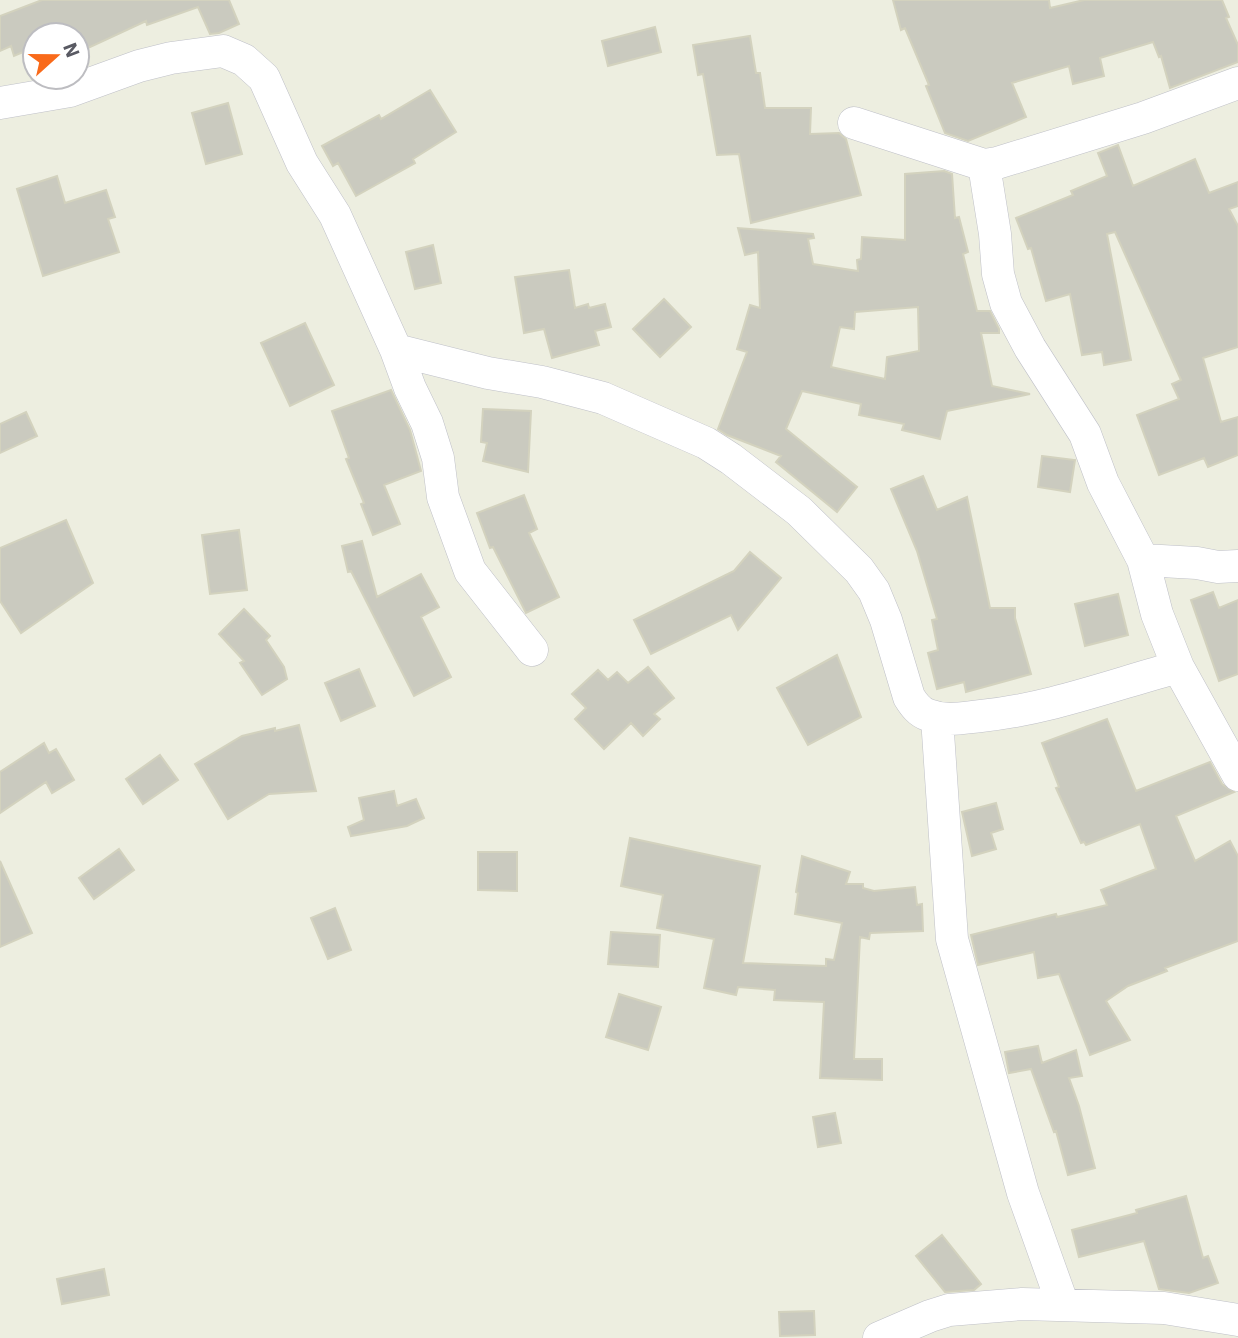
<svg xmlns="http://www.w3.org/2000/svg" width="1238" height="1338" viewBox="0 0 1238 1338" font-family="'IBM Plex Sans',sans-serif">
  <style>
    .building { fill: #cacabf; stroke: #d3d2be; stroke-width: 2; fill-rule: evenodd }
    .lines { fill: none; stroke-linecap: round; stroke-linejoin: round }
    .minor-casing { stroke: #bfc0c8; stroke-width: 33 }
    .minor { stroke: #fff; stroke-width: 32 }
  </style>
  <rect width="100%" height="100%" fill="#edeee0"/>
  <path class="building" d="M42 0H229L239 24 219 33 210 34 198 7 147 25 146 21 86 49 79 35H35V47L14 56 11 46 0 51V16Z
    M893 0H1049L1050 8 1084 0H1222L1229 17 1226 18 1238 45V62L1170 88 1161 56 1159 57 1153 42 1100 58 1104 76 1073 84 1069 66 1012 83 1026 117 968 141 945 133 926 86 929 85 905 28 901 30Z
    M655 27 661 52 608 66 602 41Z
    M750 36 756 73H760L765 108H811L810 134 839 133 846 139 861 195 751 223 739 154 717 155 703 74 698 75 693 45Z
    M430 90 456 132 413 159 415 163 356 196 338 163 333 166 322 146 379 115 381 119Z
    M228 103 242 154 206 164 192 113Z
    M1118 145 1133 186 1195 159 1209 193 1238 182V206L1229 209 1238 226V347L1203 358 1221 422 1238 417V455L1208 467 1204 458 1159 475 1137 415 1179 399 1172 384 1181 380 1115 232 1107 234 1131 360 1104 365 1102 352 1082 355 1070 294 1046 301 1031 248 1028 249 1016 218 1073 195 1071 191 1107 176 1098 153Z
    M944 171 952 174 955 218 959 217 968 252 963 254 977 311H990L999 329V333H981L992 386 1030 394 947 411 940 439 902 430 904 424 859 415 861 404 802 391 786 429 857 487 837 512 776 462 781 456 727 435 718 429 747 352 737 349 750 305 760 308 758 252 745 255 738 228 813 234 814 238 808 239 813 264 858 271 857 260 861 259 862 237 905 240V174ZM918 307 919 351 887 357 885 379 831 367 840 327 854 329 855 312Z
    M57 176 65 203 106 190 115 217 108 219 119 252 43 276 17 189Z
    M433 245 441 283 415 289 406 252Z
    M569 270 575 308 588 304 589 308 605 304 611 327 595 331 599 345 552 358 544 329 524 333 515 277Z
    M664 299 691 327 660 357 633 329Z
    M305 323 334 385 290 406 261 343Z
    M391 390 410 430 421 471 384 485 400 524 373 535 361 504 364 503 346 459 349 458 332 411Z
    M483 409 531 411 528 472 483 461 487 443 481 442Z
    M26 412 37 436 0 453V424Z
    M1042 456 1075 460 1070 492 1038 487Z
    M923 476 937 510 967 497 990 608H1015V618L1031 674 966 692 964 682 937 689 928 653 938 650 932 620 937 619 917 551 891 489Z
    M524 495 537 529 529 533 559 597 526 613 493 547 490 548 477 513Z
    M66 520 93 583 21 633 0 601V548Z
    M239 530 247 590 210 594 202 535Z
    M362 541 377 597 421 574 439 607 421 617 451 677 414 696 351 571 348 572 342 546Z
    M750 552 781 578 738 630 731 615 651 654 634 620 734 571Z
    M1213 592 1219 608 1238 600V674L1219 681 1191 600Z
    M1118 594 1128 635 1085 646 1075 604Z
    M244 609 270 636 266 640 284 667 287 679 262 695 240 663 244 661 219 634Z
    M837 655 861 717 808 745 777 688Z
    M648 667 674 698 654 714 660 719 643 736 631 723 604 749 575 719 586 708 572 694 598 670 608 680 617 672 628 683Z
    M359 669 375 706 341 721 325 683Z
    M1107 719 1136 791 1210 762 1222 784 1234 792 1176 816 1195 861 1230 841 1238 856V941L1165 968 1167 971 1128 986 1106 1001 1130 1040 1090 1055 1059 974 1038 978 1034 952 978 965 971 935 1056 914 1057 917 1107 905 1101 890 1156 869 1140 824 1086 845 1084 842 1081 843 1056 788 1059 787 1042 743Z
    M299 725 316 791 269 794 228 819 195 764 242 736 275 728V731Z
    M44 743 49 753 56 749 74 780 52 793 46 782 0 813V772Z
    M160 755 178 780 143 804 126 779Z
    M394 791 397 806 416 799 424 818 407 826 351 836 348 827 364 820 359 798Z
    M996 803 1003 829 991 833 996 849 972 856 962 812Z
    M630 838 760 866 743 963 826 966V959L834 960 842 923 795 914 798 893 796 892 802 856 850 872 846 884H863V888L874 891 915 887 917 905 922 904 923 931 870 933 869 939 860 937 854 1059H882V1080L820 1078 824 1002 774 1000 775 990 738 987 736 995 704 988 714 939 657 928 663 895 621 886Z
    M119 849 134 870 94 899 79 878Z
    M478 852H517V891L478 890Z
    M0 861 32 933 0 947Z
    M335 908 351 950 328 959 311 918Z
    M611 932 660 935 658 967 608 964Z
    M619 994 661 1007 648 1050 606 1037Z
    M1038 1046 1042 1063 1076 1050 1082 1076 1069 1078 1079 1106 1095 1168 1068 1175 1056 1131 1054 1132 1031 1069 1009 1073 1005 1052Z
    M835 1113 841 1143 818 1147 813 1117Z
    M1186 1196 1203 1258 1208 1256 1218 1283 1189 1293 1159 1289 1144 1241 1079 1257 1072 1230 1137 1213 1136 1210Z
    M942 1235 981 1284 974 1290 945 1292 916 1256Z
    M104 1269 109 1295 62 1304 57 1279Z
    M814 1311 815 1335 780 1336 779 1312Z"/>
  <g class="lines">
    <defs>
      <path id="minor" d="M1238 83 1143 118 997 163 984 165 995 234 998 274 1006 303 1030 348 1085 434 1103 483 1143 560 1157 614 1178 667 1238 775
        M0 103 70 91 139 66 171 58 223 51 244 60 264 78 302 163 335 215 396 350 488 373 542 382 603 398 706 443 731 459 799 511 859 570 874 591 886 620 909 697C914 705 919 712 928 715 946 722 962 718 981 716 1049 709 1112 685 1178 667
        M854 123 984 165
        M396 350 410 388 427 423 438 458 443 497 470 571 532 650
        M1143 560 1197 563 1218 567 1238 566
        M937 718 952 939 1023 1193 1063 1305
        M879 1338 930 1316 949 1310 1022 1304 1164 1308 1238 1320"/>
    </defs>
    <use href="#minor" class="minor-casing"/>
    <use href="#minor" class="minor"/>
  </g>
  <g transform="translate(56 56) rotate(69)"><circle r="33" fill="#ffffff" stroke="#bdbdc1" stroke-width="2"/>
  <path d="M0-5L12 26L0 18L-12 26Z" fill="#f96a1a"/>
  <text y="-10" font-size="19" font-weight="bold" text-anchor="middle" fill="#595a63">N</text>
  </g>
</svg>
